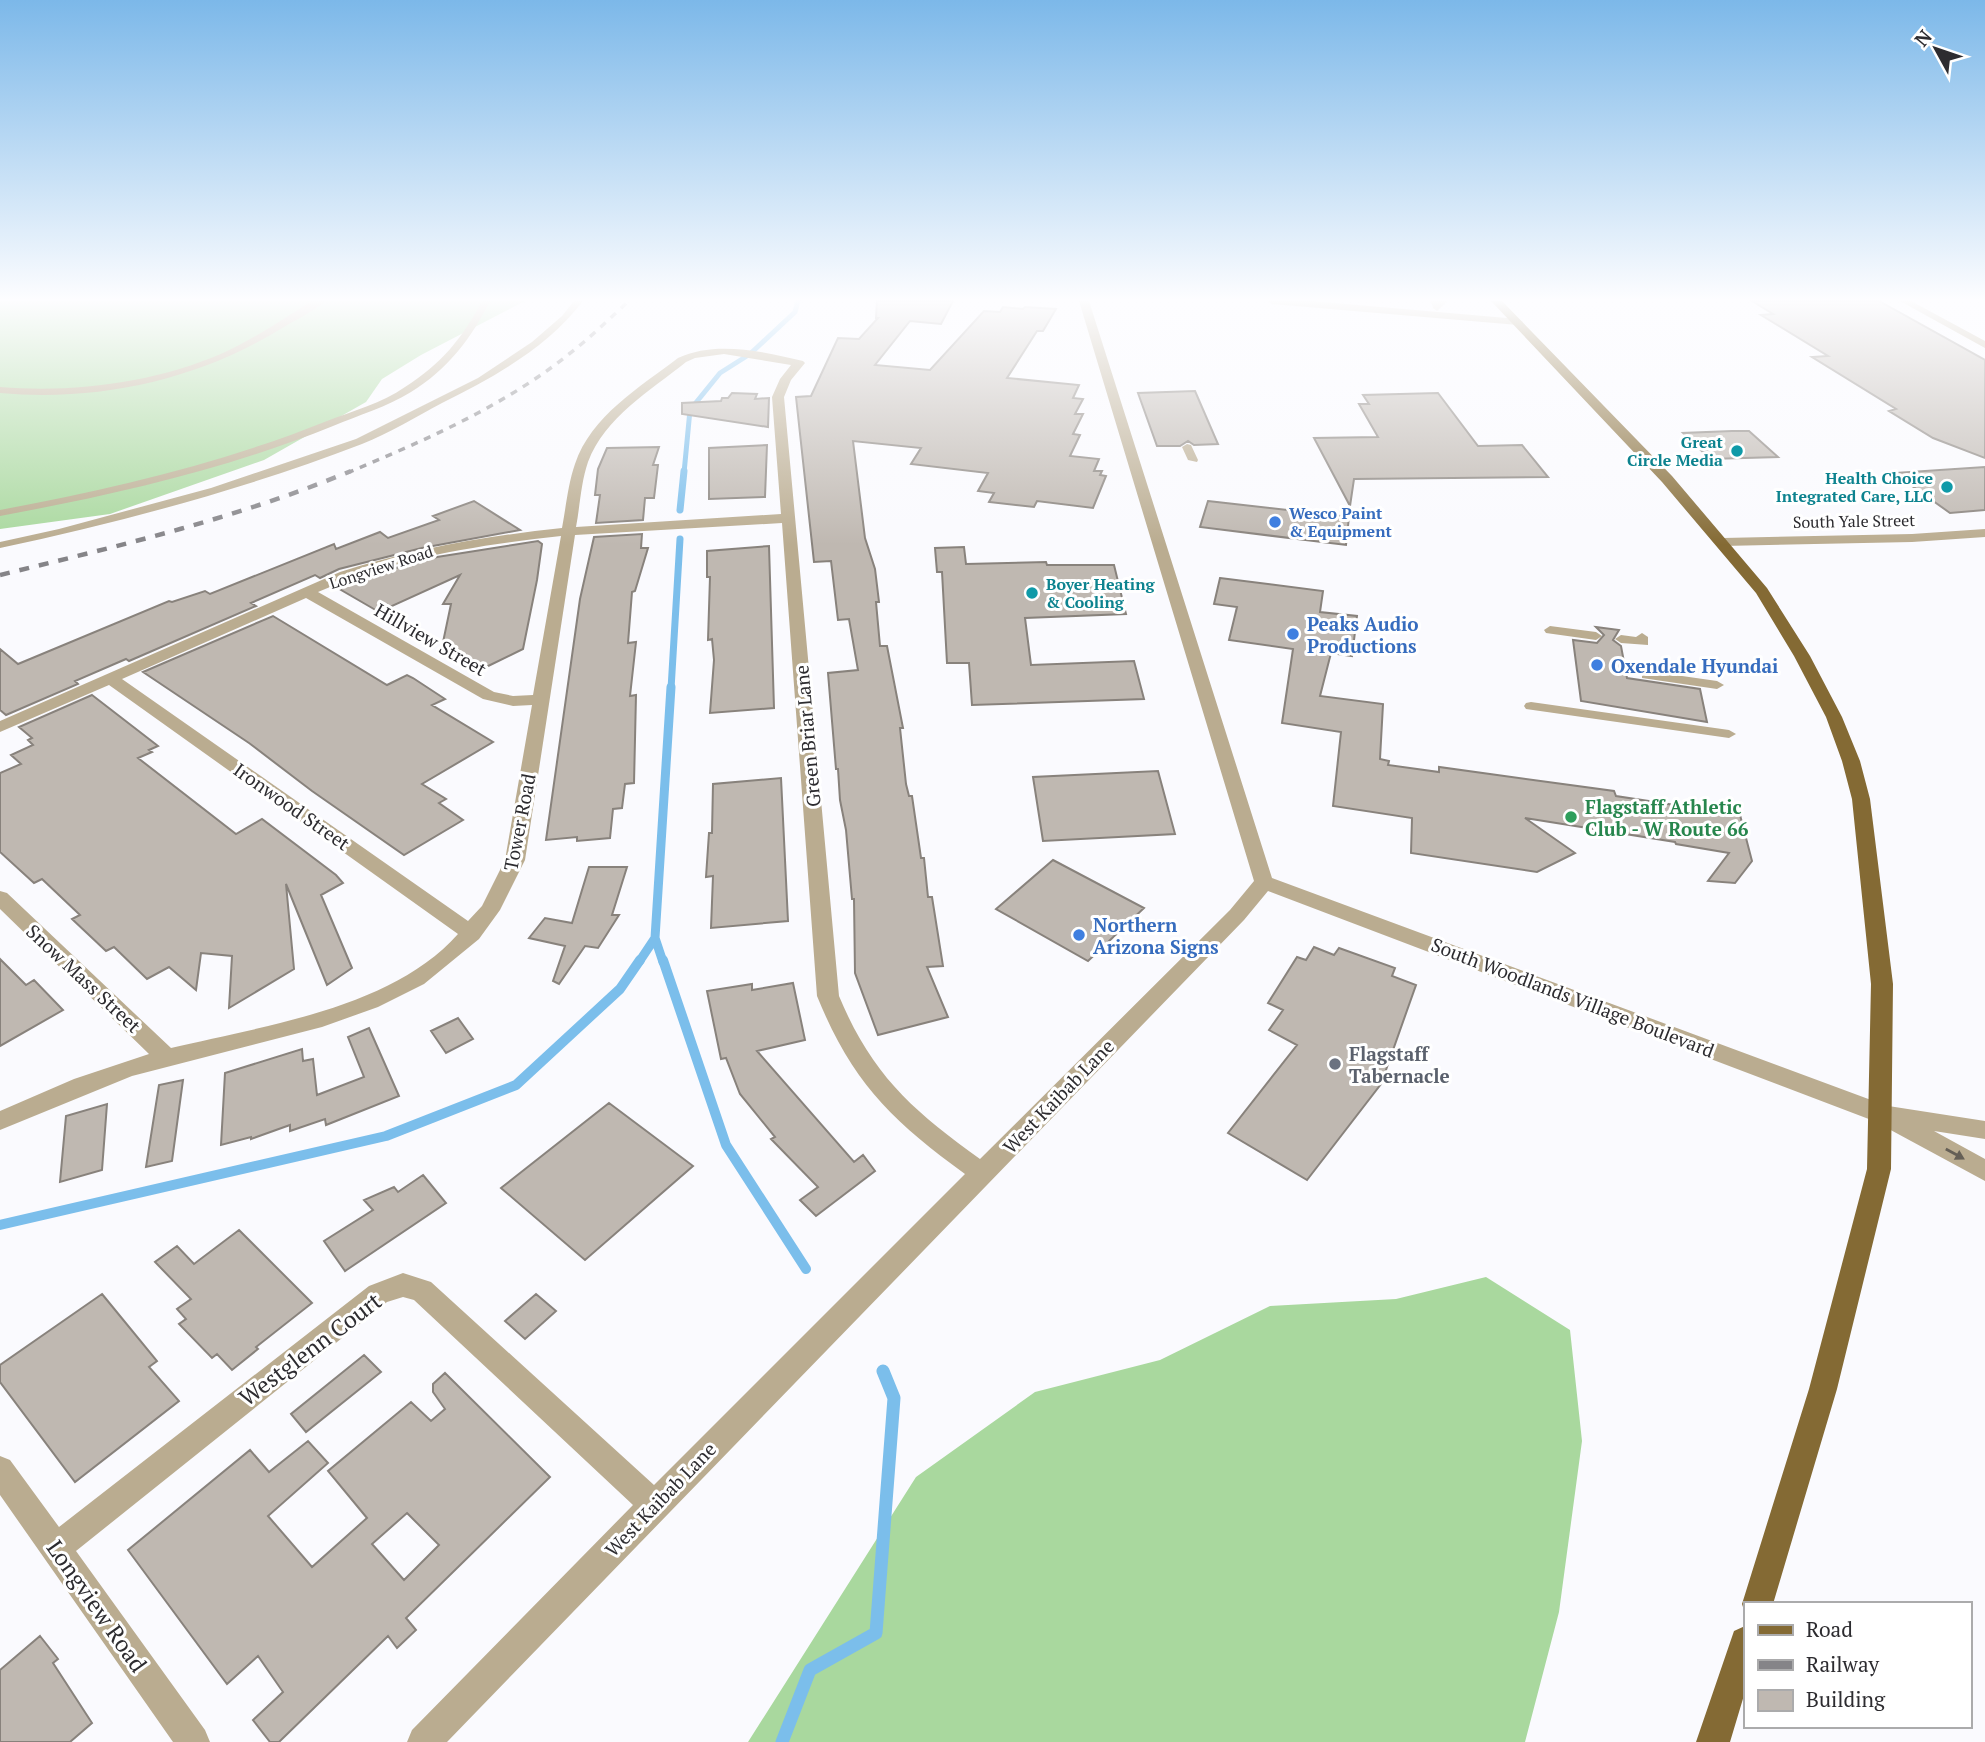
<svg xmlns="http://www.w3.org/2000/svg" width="1985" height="1742" viewBox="0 0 1985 1742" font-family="'PT Serif',serif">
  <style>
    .forest { fill: #a9d89e }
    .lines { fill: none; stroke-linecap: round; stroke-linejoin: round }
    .stream-far4 { stroke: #7bbeeb; stroke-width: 5 }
    .stream-far3 { stroke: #7bbeeb; stroke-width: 7 }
    .stream-far2 { stroke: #7bbeeb; stroke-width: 9 }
    .stream-far1 { stroke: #7bbeeb; stroke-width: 10 }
    .stream { stroke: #7bbeeb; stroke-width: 13 }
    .building { fill: #bfb8b1; stroke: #88827c; stroke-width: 2; fill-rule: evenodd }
    .service { fill: #baac90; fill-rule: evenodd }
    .minor { fill: #baac90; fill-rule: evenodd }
    .tertiary { fill: #baac90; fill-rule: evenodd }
    .primary { fill: #846a34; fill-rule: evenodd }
    .rail-far1 { stroke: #858488; stroke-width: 3.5; stroke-dasharray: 7 7; stroke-linecap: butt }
    .rail { stroke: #858488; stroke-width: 4.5; stroke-dasharray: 10 10; stroke-linecap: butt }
    .oneway { fill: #655f56 }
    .culture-dot { fill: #0f9aa8; stroke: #fff; stroke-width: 2.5 }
    .shop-dot { fill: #3f7fe0; stroke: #fff; stroke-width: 2.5 }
    .leisure-dot { fill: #2e9e5b; stroke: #fff; stroke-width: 2.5 }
    .worship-dot { fill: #6b7280; stroke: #fff; stroke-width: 2.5 }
    .labels { text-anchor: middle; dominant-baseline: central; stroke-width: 6; stroke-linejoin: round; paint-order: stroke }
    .far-culture-label { font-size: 16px; font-weight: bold; fill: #0d838f; stroke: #fff; text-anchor: end }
    .far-shop-label { font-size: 16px; font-weight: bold; fill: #366cbe; stroke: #fff; text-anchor: start }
    .far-street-label { font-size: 16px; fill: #2d2c30; stroke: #fff }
    .shop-label { font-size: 19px; font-weight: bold; fill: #366cbe; stroke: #fff; text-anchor: start }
    .street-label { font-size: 19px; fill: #2d2c30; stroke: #fff }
    .leisure-label { font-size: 19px; font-weight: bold; fill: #27864d; stroke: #fff; text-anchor: start }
    .worship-label { font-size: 19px; font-weight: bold; fill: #5b616d; stroke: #fff; text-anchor: start }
    .near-street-label { font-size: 23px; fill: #2d2c30; stroke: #fff }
  </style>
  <rect width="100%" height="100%" fill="#fafafe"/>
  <path class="forest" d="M0 301H525L421 355 382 379 366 402 264 460 110 514 0 529Z
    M1486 1277 1570 1330 1582 1441 1559 1612 1525 1742H748L916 1477 1035 1392 1160 1360 1270 1306 1396 1299Z"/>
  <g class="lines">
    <path class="stream-far4" d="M684 473 690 410 720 373 750 354 795 312 798 301"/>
    <path class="stream-far3" d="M680 510 684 471
      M671 689 680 539"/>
    <path class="stream-far2" d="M655 938 663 962
      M639 962 655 938 671 687"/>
    <path class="stream-far1" d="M663 960 726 1145 806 1269
      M0 1225 386 1136 516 1085 620 989 640 960"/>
    <path class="stream" d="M782 1742 810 1670 876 1633 894 1398 883 1371"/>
  </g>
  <path class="building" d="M877 301H953L941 324 910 321 875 365 930 370 984 311 1000 312 1003 307 1023 309 1025 307 1056 309 1043 331H1037L1007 378 1079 385 1073 398 1083 399 1075 414H1083L1073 434 1080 435 1070 456 1099 459 1094 471H1102L1100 475 1106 476 1093 508 1037 501 1034 507 989 502 994 493 978 491 988 473 911 464 921 448 853 441 865 538 875 569 879 602H876L880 646H887L903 728H900L906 784 909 796H912L921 858H924L928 897H932L943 966 927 967 948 1017 878 1035 855 973 854 899H852L846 830 840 800 838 769H836L828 673 858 670 849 619 838 620 831 561 814 562 796 397 811 396 838 338 859 339 878 318H876Z
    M1752 301H1879L1985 360V458L1933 438 1889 411 1896 409 1812 357 1828 356 1761 315 1773 314Z
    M1195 391 1218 444 1194 445 1188 441 1180 446H1157L1138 393Z
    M732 393 757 394 755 399 769 398 768 427 682 414V403L721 401 722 398H728Z
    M1438 393 1478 446 1522 445 1548 477 1354 479 1350 506 1314 438 1378 437 1359 404H1369L1363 395Z
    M1732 431H1749L1778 457 1710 459 1683 433Z
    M767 445 765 497 709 499V448Z
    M659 447 653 465H658L654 498H645L643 520 596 523 600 495H595L598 469 607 448Z
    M1985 467V510L1950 513 1894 473Z
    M474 501 520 530 422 548 339 569 320 578 315 575 251 603 256 606 129 661 126 659 75 681 78 684 6 715 0 710V649L18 664 169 601 172 602 205 591 210 594 334 544 336 549 380 532 388 538 439 520 433 516Z
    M1208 501 1349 517 1346 545 1200 527Z
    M642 534 641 548H648L635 591 632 592 628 643 636 642 630 696 636 695 634 783 625 784 622 808 613 809 610 838 577 841V837L546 840 580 599 594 537Z
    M538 541 542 544 537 580 523 649 482 669 442 647 451 604H443L460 575 379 612 336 587 377 573 437 557Z
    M769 546 774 708 710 713 714 660 712 639 708 640 710 577H707V551Z
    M964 547 966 564 1046 562 1047 565H1114L1126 614 1025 618 1031 665 1134 661 1144 699 972 705 969 663H947L942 572H937L935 548Z
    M1220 578 1323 591 1320 612 1357 616 1352 656 1331 653 1320 696 1383 704 1380 759 1389 761 1388 765 1439 772V767L1614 791 1616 796 1740 815 1752 861 1735 883 1708 881 1729 853 1676 844 1675 842 1525 818 1575 853 1537 872 1411 853 1412 818 1333 806 1341 732 1282 723 1293 649 1229 640 1237 607 1214 604Z
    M273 616 387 685 407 675 413 678 445 699 432 705 493 742 422 784 446 799 439 803 463 820 404 855 312 791 249 743 143 672Z
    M1596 627 1619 630 1613 640 1621 646 1627 678 1700 689 1707 722 1581 701 1573 640 1597 643 1604 635Z
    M92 695 158 746 149 750 152 752 138 758 236 834 262 819 336 875 343 883 321 895 352 968 327 985 286 884 294 969 229 1008 232 956 201 953 196 990 169 967 147 979 114 947 106 951 72 919 80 915 42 879 34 883 0 852V773L21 764 11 755 33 745 28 740 32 738 19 727Z
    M1158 771 1175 834 1043 841 1033 777Z
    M781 778 788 921 711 928 713 876 706 877 709 833H712L713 784Z
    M1053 860 1144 908 1088 961 996 909Z
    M589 867H627L612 915H619L598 948 585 946 559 984 553 981 565 946 529 938 545 918 572 923Z
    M1314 947 1334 955 1339 948 1395 968 1392 976 1416 985 1381 1084 1307 1180 1228 1133 1297 1045 1269 1030 1283 1010 1268 1003 1297 957 1306 960Z
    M0 959 26 985 34 980 63 1010 0 1046Z
    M793 983 805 1040 757 1051 854 1162 863 1155 875 1171 816 1216 800 1200 818 1187 771 1139 775 1137 740 1094 726 1058 721 1059 707 991 752 984V990Z
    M458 1018 473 1039 446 1053 431 1031Z
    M369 1028 399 1096 326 1125 325 1119 290 1131V1125L251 1139V1137L221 1145 225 1073 302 1049 303 1061 313 1059 317 1095 364 1077 348 1037Z
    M183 1080 172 1161 146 1167 159 1085Z
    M609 1103 693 1166 585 1260 501 1188Z
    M107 1104 102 1170 60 1182 66 1116Z
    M423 1175 446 1203 345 1271 324 1241 373 1210 364 1200 394 1187 398 1192Z
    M239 1230 312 1303 256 1347 258 1349 232 1370 217 1354 212 1358 179 1324 186 1319 177 1309 191 1299 155 1262 177 1246 194 1264Z
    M102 1294 157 1361 149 1367 179 1401 75 1482 0 1382V1365Z
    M536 1294 556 1311 525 1339 505 1321Z
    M364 1355 381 1372 306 1432 291 1414Z
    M445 1373 550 1477 406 1618 416 1630 397 1648 388 1636 279 1742H270L253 1720 283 1692 258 1656 227 1684 128 1550 250 1450 269 1472 308 1441 328 1463 268 1516 312 1567 367 1518 328 1471 411 1402 431 1421 445 1409 433 1392V1384ZM407 1513 439 1545 404 1580 372 1544Z
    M40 1636 58 1659 53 1663 92 1723 70 1742H0V1670Z"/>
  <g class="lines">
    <path class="service" d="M482 301H490C471 339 447 370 411 392 387 407 359 415 333 426 227 469 113 495 0 516V510C111 489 223 463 327 421 353 411 382 403 405 387 441 364 462 339 482 301Z
      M574 301H583C547 348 494 377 442 403 416 417 389 433 362 444 245 489 122 522 0 548V542L59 529 211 488 356 439 478 378 532 342 562 316Z
      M1431 301H1448L1437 311 1433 308Z
      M1900 301H1911L1985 341V348Z
      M1187 444 1191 445 1198 460 1197 462 1188 460 1182 447Z
      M1550 626 1596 632 1602 636 1596 640 1546 633 1544 630Z
      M1642 633 1648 637V645L1621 643 1615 639 1621 635 1636 637Z
      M1647 671 1717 681 1724 685 1717 689 1642 678V672Z
      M1531 702 1729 730 1736 734 1729 738 1526 709 1524 706 1526 703Z"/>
    <path class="minor" d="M312 301H325C313 312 297 319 284 327 199 380 99 402 0 393V387C74 393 154 383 223 353 254 339 283 319 312 301Z
      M1079 301H1089L1272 878 1890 1107 1894 1114 1890 1121 1882 1123 1874 1121 1268 891 1244 920 447 1742H407L412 1730 633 1505 414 1300 403 1297 387 1302 76 1551 205 1730 210 1742H173L0 1495V1456L10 1460 59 1527 369 1286 403 1273 431 1282 654 1485 965 1174C891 1120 852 1082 817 996L782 523 575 535 525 860 500 910 479 939 424 984 378 1007 322 1027 132 1076 0 1130V1111L74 1079 149 1054 0 909V891L7 893 171 1048C263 1026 393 1008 458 934L109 685 0 732V721L340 572C413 549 486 536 562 528 566 507 568 484 575 464 591 416 640 387 678 358 716 340 764 352 803 361L805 363 791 380 784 397 839 996C872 1075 912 1110 980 1159L1230 910 1254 881ZM724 354 791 365 780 379 772 397 781 514 576 527C580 506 581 482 588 462 605 417 650 391 686 362L695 358ZM561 536 533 695 513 696 494 692 318 592C395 558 477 545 561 536ZM306 598 483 699 513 706 532 705 505 860 482 906 468 921 122 679Z
      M1267 301H1312L1518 319 1523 322 1518 325 1272 304Z"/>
    <path class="tertiary" d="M1985 529V537L1912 542 1723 546 1716 542 1723 538 1912 534Z
      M1882 1105 1985 1121V1139L1934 1131 1985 1159V1181L1874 1121 1870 1114 1874 1107Z"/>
    <path class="primary" d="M1491 301H1502L1672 476 1767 588 1810 656 1842 717 1860 761 1870 799 1893 984 1891 1169 1837 1389 1773 1604H1745V1613L1742 1604 1809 1389 1867 1169 1871 984 1852 799 1842 761 1826 717 1794 656 1756 593 1662 482Z
      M1745 1626V1692L1730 1742H1696L1734 1631Z"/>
    <path class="rail-far1" d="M347 473C423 441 503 407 569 354 590 338 609 319 629 301"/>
    <path class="rail" d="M0 575C118 546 238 518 351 471"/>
  </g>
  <defs><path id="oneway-solid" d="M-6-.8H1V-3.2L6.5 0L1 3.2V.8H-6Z" transform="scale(1.75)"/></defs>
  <use class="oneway" href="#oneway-solid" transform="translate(1955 1154) rotate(29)"/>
  <linearGradient id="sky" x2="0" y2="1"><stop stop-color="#7cb8e9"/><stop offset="0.55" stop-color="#fdfdff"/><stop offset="1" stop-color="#fdfdff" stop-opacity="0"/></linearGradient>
  <rect width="1985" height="545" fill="url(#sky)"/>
  <g class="culture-dot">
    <circle cx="1737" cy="451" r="7"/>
    <circle cx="1947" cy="487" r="7"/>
    <circle cx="1032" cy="593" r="7"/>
  </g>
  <g class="shop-dot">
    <circle cx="1275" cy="522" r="7"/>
    <circle cx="1293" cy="634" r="7"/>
    <circle cx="1597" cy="665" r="7"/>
    <circle cx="1079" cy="935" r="7"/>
  </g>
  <circle class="leisure-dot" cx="1571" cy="817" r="7"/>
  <circle class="worship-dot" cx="1335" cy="1064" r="7"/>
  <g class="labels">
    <g class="far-culture-label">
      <text x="1723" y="442">Great<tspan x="1723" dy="18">Circle Media</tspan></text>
      <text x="1933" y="478">Health Choice<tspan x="1933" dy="18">Integrated Care, LLC</tspan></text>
      <text x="1046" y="584" text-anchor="start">Boyer Heating<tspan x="1046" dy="18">&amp; Cooling</tspan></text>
    </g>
    <g class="far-shop-label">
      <text x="1289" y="513">Wesco Paint<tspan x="1289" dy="18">&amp; Equipment</tspan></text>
    </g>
    <g class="far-street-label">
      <text transform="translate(1854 521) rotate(-1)">South Yale Street</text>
      <text transform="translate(381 567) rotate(-18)">Longview Road</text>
    </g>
    <g class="shop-label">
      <text x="1307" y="623">Peaks Audio<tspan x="1307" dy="22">Productions</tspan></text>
      <text x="1611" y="665">Oxendale Hyundai</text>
      <text x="1093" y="924">Northern<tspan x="1093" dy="22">Arizona Signs</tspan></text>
    </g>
    <g class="street-label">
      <text transform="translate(431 639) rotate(30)">Hillview Street</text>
      <text transform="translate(807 736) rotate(-95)">Green Briar Lane</text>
      <text transform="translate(292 806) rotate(35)">Ironwood Street</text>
      <text transform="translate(519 822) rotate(-79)">Tower Road</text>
      <text transform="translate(84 978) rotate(43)">Snow Mass Street</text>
      <text transform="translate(1573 997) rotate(21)">South Woodlands Village Boulevard</text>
      <text transform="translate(1058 1096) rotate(-46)">West Kaibab Lane</text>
      <text transform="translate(660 1499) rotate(-46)">West Kaibab Lane</text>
    </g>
    <g class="leisure-label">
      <text x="1585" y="806">Flagstaff Athletic<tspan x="1585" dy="22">Club - W Route 66</tspan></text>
    </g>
    <g class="worship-label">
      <text x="1349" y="1053">Flagstaff<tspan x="1349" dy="22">Tabernacle</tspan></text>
    </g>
    <g class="near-street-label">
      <text transform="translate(310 1349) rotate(-37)">Westglenn Court</text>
      <text transform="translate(97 1606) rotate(55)">Longview Road</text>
    </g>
  </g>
  <rect x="1744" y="1602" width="228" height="126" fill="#ffffff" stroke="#ababac" stroke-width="2"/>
  <rect x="1758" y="1625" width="35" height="10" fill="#846a34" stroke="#ababac" stroke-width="2"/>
  <text x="1806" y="1637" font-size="21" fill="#2d2c30">Road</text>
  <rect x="1758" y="1660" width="35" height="10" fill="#858488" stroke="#ababac" stroke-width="2"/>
  <text x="1806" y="1672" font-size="21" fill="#2d2c30">Railway</text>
  <rect x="1758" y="1690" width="35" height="21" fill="#bfb8b1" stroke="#ababac" stroke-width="2"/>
  <text x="1806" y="1707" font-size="21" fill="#2d2c30">Building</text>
  <g transform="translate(1936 49) rotate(310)" stroke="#ffffff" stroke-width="5" paint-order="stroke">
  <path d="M0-5L12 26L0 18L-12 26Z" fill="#2d2c30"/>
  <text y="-10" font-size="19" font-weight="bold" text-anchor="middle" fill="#2d2c30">N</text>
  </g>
</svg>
